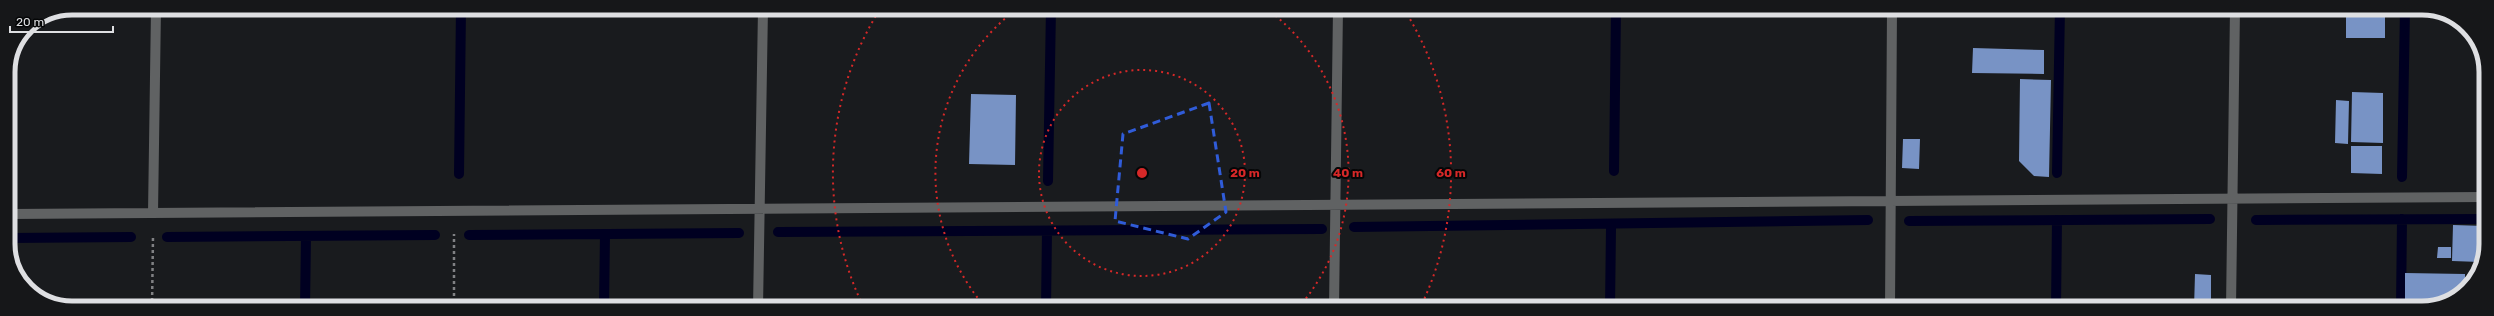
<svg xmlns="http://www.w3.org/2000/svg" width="2494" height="316" viewBox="0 0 2494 316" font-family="Rubik,sans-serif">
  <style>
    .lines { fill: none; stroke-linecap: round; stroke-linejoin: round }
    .stream { stroke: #000021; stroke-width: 10 }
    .building { fill: #7893c5 }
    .path { stroke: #808184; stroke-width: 2.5; stroke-dasharray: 3 3; stroke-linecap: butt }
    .street { stroke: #606263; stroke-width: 10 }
    .marked { fill: none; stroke: #305cd9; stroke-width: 3; stroke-dasharray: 8 5; stroke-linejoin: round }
    .ring { fill: none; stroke: #d62828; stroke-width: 2; stroke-dasharray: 2 4 }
    .rim { fill: none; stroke: #dedfe2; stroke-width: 5 }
    .centre { fill: #d62828; stroke: #050607; stroke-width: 2 }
    .ring-label { font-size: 12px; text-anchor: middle; font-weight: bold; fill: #d62828; stroke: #050607; stroke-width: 4; stroke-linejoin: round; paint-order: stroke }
  </style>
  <rect width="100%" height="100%" fill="#191b1e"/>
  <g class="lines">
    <path class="stream" d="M1614 171 1616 8
      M2057 173 2060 8
      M459 174 461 8
      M2402 177 2405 9
      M1048 181 1051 8
      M2256 220 2485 219
      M1909 221 2210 219
      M1354 227 1868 220
      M778 232 1322 229
      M469 235 739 233
      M167 237 435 235
      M10 238 131 237
      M305 308 306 236
      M604 308 605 234
      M1046 308 1047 231
      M1610 308 1611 228
      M2056 308 2057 220
      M2401 308 2402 219"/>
  </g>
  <path class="building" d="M2346 9H2385V38H2346Z
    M1973 48 2044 50V74L1972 73Z
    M2020 79 2051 80 2049 177 2034 176 2019 161Z
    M2352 92 2383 93V143L2351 142Z
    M971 94 1016 95 1015 165 969 164Z
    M2336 100 2349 101 2348 144 2335 143Z
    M1903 139H1920L1919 169 1902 168Z
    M2351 146H2382V174L2351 173Z
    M2453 225 2485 226V252L2480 262 2452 261Z
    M2438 247H2451V258H2437Z
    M2405 273 2465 274V290L2422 308H2405Z
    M2195 274 2211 275V308H2194Z"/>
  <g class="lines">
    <path class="path" d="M152 307 153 236
      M454 308V234"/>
    <path class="street" d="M153 213 156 8
      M10 214 2485 197
      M758 308 763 8
      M1334 308 1338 8
      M1890 308 1892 8
      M2231 308 2235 8"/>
  </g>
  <path class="marked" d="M1209 103 1226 212 1188 239 1115 221 1123 134Z"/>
  <g class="ring">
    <circle cx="1142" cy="173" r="103"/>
    <path d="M985 307A206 206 0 0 1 1018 8M1266 8A206 206 0 0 1 1299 307"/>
    <path d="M863 306A309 309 0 0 1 880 9M1404 9A309 309 0 0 1 1421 306"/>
  </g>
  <path d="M0 0H2494V316H0ZM72 15H2422A57 57 0 0 1 2479 72V244A57 57 0 0 1 2422 301H72A57 57 0 0 1 15 244V72A57 57 0 0 1 72 15Z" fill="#161719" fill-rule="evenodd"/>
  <path class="rim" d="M72 15H2422A57 57 0 0 1 2479 72V244A57 57 0 0 1 2422 301H72A57 57 0 0 1 15 244V72A57 57 0 0 1 72 15Z"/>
  <circle cx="1142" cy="173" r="6" class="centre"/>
  <g class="ring-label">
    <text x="1245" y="177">20 m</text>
    <text x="1348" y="177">40 m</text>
    <text x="1451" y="177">60 m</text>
  </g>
  <path d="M10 26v6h103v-6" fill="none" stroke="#dedfe2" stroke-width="2"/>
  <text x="16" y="26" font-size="12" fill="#dedfe2" stroke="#050607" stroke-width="3" paint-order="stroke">20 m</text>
</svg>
